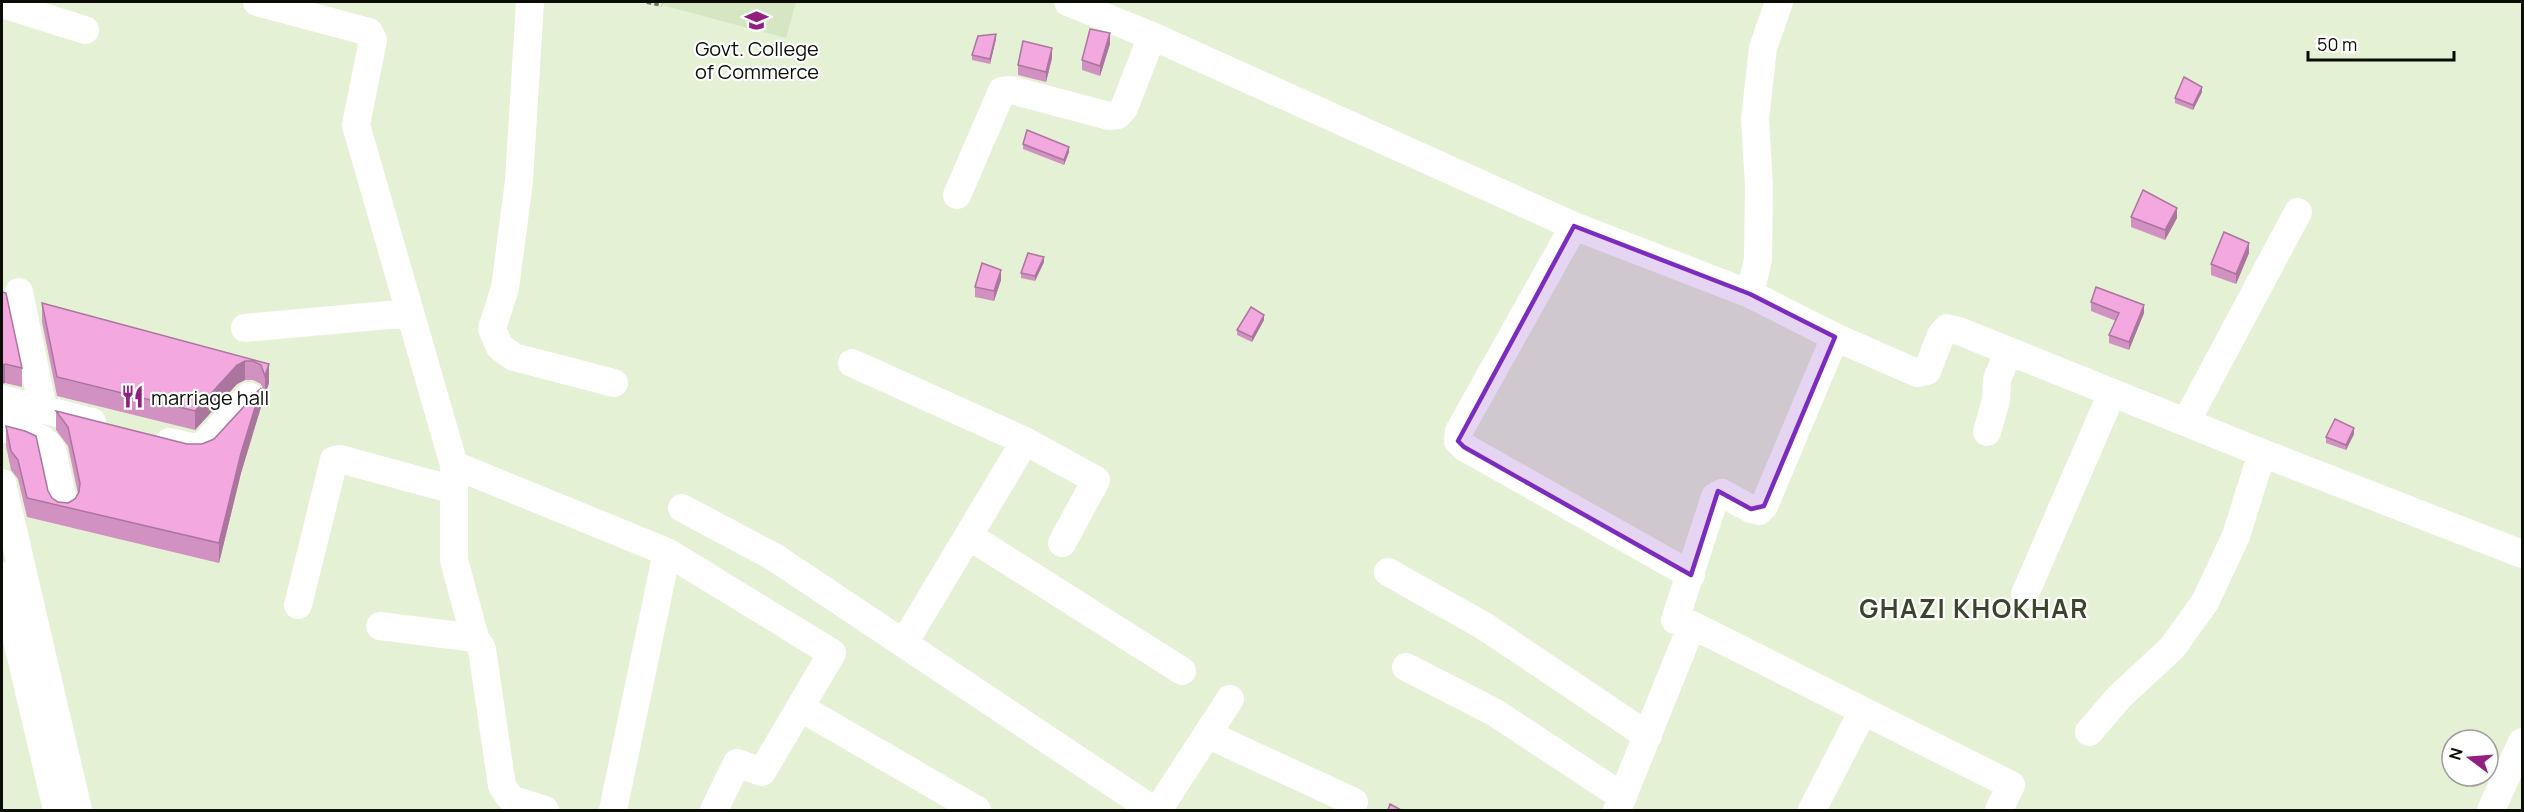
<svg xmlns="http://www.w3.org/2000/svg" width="2524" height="812" viewBox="0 0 2524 812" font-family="Manrope,sans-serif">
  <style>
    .built { fill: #d6e5c2 }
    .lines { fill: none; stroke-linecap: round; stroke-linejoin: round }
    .path { stroke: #6e7665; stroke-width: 4; stroke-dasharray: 4.5 3; stroke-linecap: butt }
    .minor { stroke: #fff; stroke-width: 28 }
    .wall { fill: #d191c1 }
    .shaded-wall { fill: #aa769d }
    .building { fill: #f3a9e0; stroke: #aa769d; stroke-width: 1.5 }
    .marked { fill: #7b2cbf; fill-opacity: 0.2; stroke: #7b2cbf; stroke-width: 4.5; stroke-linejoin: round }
    .labels { text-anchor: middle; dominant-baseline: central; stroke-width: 4.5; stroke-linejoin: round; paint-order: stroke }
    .poi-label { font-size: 20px; fill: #090d05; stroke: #fff }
    .district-label { font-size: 26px; font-weight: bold; letter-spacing: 1.5px; fill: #3b442d; stroke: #fff }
  </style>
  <rect width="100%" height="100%" fill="#e4f1d4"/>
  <path class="built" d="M663 2H796L786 38 662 5Z"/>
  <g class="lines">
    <path class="path" d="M647 2 662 5"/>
    <path class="minor" d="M257 2 369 32 373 40 356 125 454 465V560L475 638 482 649 502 786 511 799 545 810
      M530 2 519 181 505 288 492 329 500 347 514 357 614 383
      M1068 2 1152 36 1574 226 1750 294 1835 337 1917 373 1927 371 1941 335 1947 328 1959 331 2262 453 2522 554
      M2 4 85 30
      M957 195 1002 91 1011 90 1109 116 1118 115 1124 108 1152 36
      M1574 226 1459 431 1458 441 1464 447 1691 575
      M19 292 43 409
      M1750 294 1758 259 1759 186 1755 119 1763 48 1779 2
      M245 328 410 313
      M852 363 1025 441 1096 480 1062 543
      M2 399 92 422
      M2186 422 2298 212
      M2 428C19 432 43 433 52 450L64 506
      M1987 432 1996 400 1997 379 2009 351
      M169 442 191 447H202L249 396
      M454 465 667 552 832 653 762 772 737 763 714 810
      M2 483 78 810
      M682 508 774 557 1153 810
      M969 536 1182 671
      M1388 572 1484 626 1648 736
      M2 576 57 810
      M2025 594 2112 393
      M298 605 334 460 340 459 454 490
      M1692 625 2011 785 1999 810
      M380 626 475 638
      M904 643 1025 441
      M1406 667 1494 712 1623 797
      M801 708 977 810
      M2089 732 2120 696 2172 648 2205 602 2236 536 2262 453
      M1207 734 1354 802
      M613 810 667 552
      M1158 810 1230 699
      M1617 810 1692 625 1675 620 1715 497 1722 493 1751 509 1759 511 1764 506 1835 337
      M1812 810 1863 711
      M2491 810 2522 742"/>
  </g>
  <path class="wall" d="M996 39 990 64 972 60V55Z
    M1110 44 1100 76 1082 70V60Z
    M1052 58 1046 82 1018 75V65Z
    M2202 92 2193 110 2175 103V98Z
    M1023 144 1069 152 1064 165 1023 149Z
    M2131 217 2177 218 2165 240 2131 227Z
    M2249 253 2236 284 2211 275V264Z
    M1044 262 1035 281 1021 278V273Z
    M1001 280 994 301 975 297V287Z
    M2 292 22 368V387L5 383 2 384Z
    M2091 302 2144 313 2129 350 2109 343V335L2116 321 2091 311Z
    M42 303 269 364V383L265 395 261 384 253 380H245L237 384 195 430 57 396 42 322Z
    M1264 320 1252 342 1237 335V330Z
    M261 407 241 473 219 563 27 517 18 479 11 470 6 446V426L52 498 58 502 68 503 75 499 78 494 68 446 56 430V411L187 444H202L214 439Z
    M2354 434 2346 450 2326 443V437Z"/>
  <path class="shaded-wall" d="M1110 33V44L1100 76V66Z
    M996 34V39L990 64V59Z
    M1052 48V58L1046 82V72Z
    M2202 87V92L2193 110V105Z
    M1069 147V152L1064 165V160Z
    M2177 208V218L2165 240V230Z
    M2249 243V253L2236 284V274Z
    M1044 257V262L1035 281V276Z
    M1001 270V280L994 301V291Z
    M2144 305V313L2129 350V342Z
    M1264 315V320L1252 342V337Z
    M245 361V380L237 384 195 430V411L237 365Z
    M5 364V383L2 384V365Z
    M269 364V383L265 395V376Z
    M261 388V407L241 473 219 563V543L241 453Z
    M2354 428V434L2346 450V445Z"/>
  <path class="building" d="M1090 29 1110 33 1100 66 1082 60Z
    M996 34 990 59 972 55 978 36Z
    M1023 41 1052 48 1046 72 1018 65Z
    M2184 77 2202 87 2193 105 2175 98Z
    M1027 130 1069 147 1064 160 1023 144Z
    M2143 190 2177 208 2165 230 2131 217Z
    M2224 232 2249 243 2236 274 2211 264Z
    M1028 253 1044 257 1035 276 1021 273Z
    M982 263 1001 270 994 291 975 287Z
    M2096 287 2144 305 2129 342 2109 335 2119 313 2091 302Z
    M2 292 6 293 22 368 5 364 2 365Z
    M42 303 269 364 265 376 261 365 253 361H245L237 365 195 411 57 377Z
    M1251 307 1264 315 1252 337 1237 330Z
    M261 388 241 453 219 543 27 498 18 460 11 451 6 426 25 431 36 436 48 491 52 498 58 502 68 503 75 499 79 492 80 483 68 427 56 411 187 444H202L214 439Z
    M2335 419 2354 428 2346 445 2326 437Z
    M1390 804 1401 810H1388Z"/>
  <path class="marked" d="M1574 226 1750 294 1835 337 1764 506 1751 509 1718 491 1691 575 1464 447 1458 441Z"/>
  <defs>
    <symbol id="university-bare" viewBox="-9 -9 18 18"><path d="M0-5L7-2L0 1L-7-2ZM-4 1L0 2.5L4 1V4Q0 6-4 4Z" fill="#921f7f" stroke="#fff" stroke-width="2.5" paint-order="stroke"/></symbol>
    <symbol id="restaurant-bare" viewBox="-9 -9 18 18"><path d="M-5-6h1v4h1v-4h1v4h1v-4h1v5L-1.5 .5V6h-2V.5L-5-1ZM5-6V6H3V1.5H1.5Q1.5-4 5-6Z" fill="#921f7f" stroke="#fff" stroke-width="2.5" paint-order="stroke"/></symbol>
  </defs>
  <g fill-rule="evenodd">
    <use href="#university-bare" x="740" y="4" width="33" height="33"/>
    <use href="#restaurant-bare" x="116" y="380" width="33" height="33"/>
  </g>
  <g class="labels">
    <g class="poi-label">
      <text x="757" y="48">Govt. College<tspan x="757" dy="23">of Commerce</tspan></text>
      <text x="151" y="397" text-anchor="start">marriage hall</text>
    </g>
    <g class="district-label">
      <text x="1974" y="608">GHAZI KHOKHAR</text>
    </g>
  </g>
  <rect width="2524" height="812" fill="none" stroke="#090d05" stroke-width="6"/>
  <g transform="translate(2470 758) rotate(286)"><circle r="28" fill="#ffffff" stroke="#9d9e9b" stroke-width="1.5"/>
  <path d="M0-4.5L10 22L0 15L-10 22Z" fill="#921f7f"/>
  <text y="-9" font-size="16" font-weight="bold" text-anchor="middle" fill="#090d05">N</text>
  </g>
  <path d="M2308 51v9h146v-9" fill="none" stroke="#090d05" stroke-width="3"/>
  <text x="2317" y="51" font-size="18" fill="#090d05" stroke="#ffffff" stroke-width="4.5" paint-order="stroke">50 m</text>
</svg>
